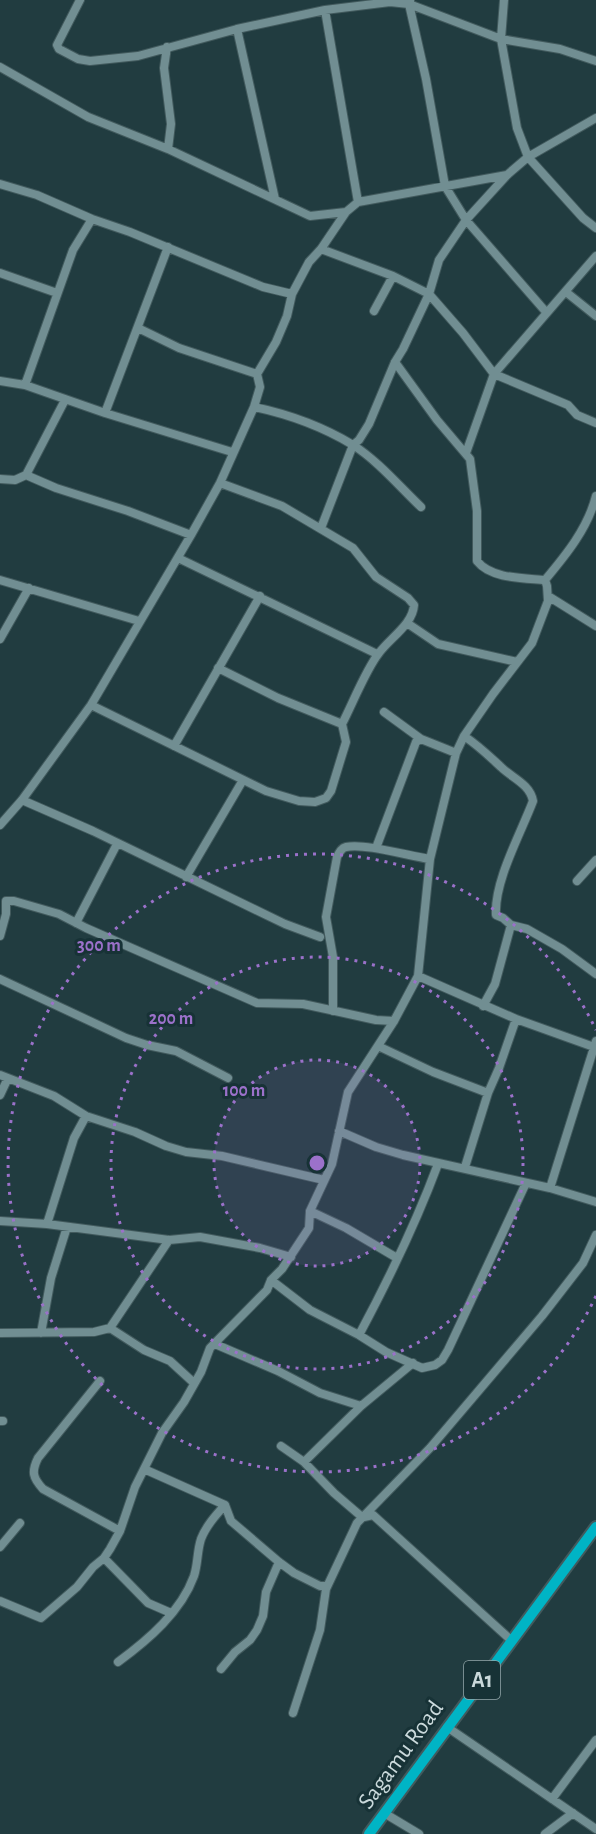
<svg xmlns="http://www.w3.org/2000/svg" width="596" height="1834" viewBox="0 0 596 1834" font-family="'Alegreya Sans',sans-serif">
  <style>
    .lines { fill: none; stroke-linecap: round; stroke-linejoin: round }
    .minor-casing { stroke: #425a5d; stroke-width: 10 }
    .highway-casing { stroke: #425a5d; stroke-width: 14 }
    .minor { stroke: #718e92; stroke-width: 8 }
    .highway { stroke: #00b4c5; stroke-width: 10 }
    .ring { fill: none; stroke: #9b71ca; stroke-width: 3; stroke-dasharray: 3 6 }
    .labels { text-anchor: middle; dominant-baseline: central; stroke-width: 6; stroke-linejoin: round; paint-order: stroke }
    .shield { fill: #173236; stroke: #94a7aa; stroke-width: 1.5 }
    .shield-label { font-size: 22px; font-weight: bold; fill: #cad9db }
    .street-label { font-size: 24px; fill: #cad9db; stroke: #173236 }
    .centre { fill: #9b71ca; stroke: #173236; stroke-width: 3 }
    .ring-label { font-size: 18px; text-anchor: middle; font-weight: bold; fill: #9b71ca; stroke: #173236; stroke-width: 6; stroke-linejoin: round; paint-order: stroke }
  </style>
  <rect width="100%" height="100%" fill="#213c40"/>
  <g class="lines">
    <defs>
      <path id="minor" d="M80 0 57 45 59 49 78 59 90 61 138 56 237 29 325 10 390 2 409 4 501 39 560 49 596 61
        M504 0 501 39 517 128 528 157 583 218 596 228
        M410 1 409 4 426 79 445 186 466 220 546 312
        M325 10 358 202
        M237 29 275 199
        M167 47 164 68 171 124 168 149
        M0 67 88 117 168 149 310 216 346 212 358 202 507 175
        M0 184 37 195 92 219 130 232 263 287 292 294
        M321 249 393 276 429 294 463 333 494 374 568 405 577 415 596 423
        M0 273 57 293
        M566 292 596 316
        M374 311 393 276
        M138 328 179 348 257 374
        M395 362 437 420 470 459 477 511V561C491 579 524 578 545 580
        M0 381 25 385 105 413 232 452
        M25 385 73 250 92 219
        M254 407C287 414 323 427 353 445 378 461 399 486 421 507
        M105 413 168 247
        M466 453 494 374 596 256
        M26 475 56 488 128 511 191 535
        M0 479 15 480 26 475 65 400
        M321 528 353 445 359 440 369 424 395 362 403 349 429 294 439 260 466 220 507 175 528 157 596 118
        M178 558 377 654
        M0 580 139 621
        M548 596 596 626
        M407 623 438 644 517 662
        M0 639 29 588
        M218 668 278 698 342 724
        M91 705 266 791 299 801 315 802 326 798 331 791 346 742 342 724C352 705 366 669 379 653 390 638 413 624 414 605L408 598 376 577 353 548 282 506 220 483
        M384 712 421 739
        M464 736C479 746 488 755 501 767 512 778 530 784 533 801 521 833 494 881 496 915L503 918 511 925 527 929 562 949 596 974
        M174 746 260 596
        M22 800 93 831 285 924 320 937
        M0 825 22 800 91 705 191 535 220 483 254 407 260 387 257 374 276 342 287 316 292 294 309 262 321 249 346 212
        M376 848 416 742 421 739 456 753
        M186 877 243 780
        M577 881 596 860
        M76 923 117 844
        M0 936 6 914V901H14L59 914 86 928 257 1003 303 1004 376 1020 394 1021
        M418 976 516 1019 594 1047
        M0 979 126 1038 147 1045 176 1051 228 1078
        M483 1006 495 984 511 925
        M333 1011V957L326 917 337 857C339 853 341 848 346 847 365 843 409 856 430 859
        M378 1046 433 1072 488 1093
        M0 1075 54 1096 86 1116 135 1132 166 1146 186 1152 222 1156 324 1180
        M0 1095 8 1078
        M339 1131 376 1147 403 1155 550 1188 596 1202
        M465 1167 488 1093 499 1068 516 1019
        M550 1188 596 1041
        M310 1211 346 1228 397 1258
        M0 1221 47 1224 169 1240 200 1237 260 1248 291 1257
        M47 1224 74 1138 86 1116
        M271 1280 310 1310 359 1335 386 1352 422 1368 435 1365 442 1360 448 1350 526 1183
        M110 1328 144 1350 170 1361 194 1383
        M0 1333 94 1332 110 1328 169 1240
        M41 1333 51 1278 67 1227
        M359 1335C389 1279 416 1223 438 1164
        M215 1344 278 1371 320 1393 361 1406
        M100 1381 38 1458C31 1472 33 1478 43 1489L120 1531
        M0 1421H3
        M281 1446 304 1462 334 1493 362 1517
        M304 1462 361 1406 413 1363
        M144 1469 225 1505 231 1521 279 1562 294 1573 320 1586H326V1589
        M364 1517 373 1515 511 1640
        M0 1547 20 1523
        M104 1558 148 1603 171 1613
        M0 1601 41 1618 77 1587 93 1567 104 1558 110 1549 120 1531 135 1487 162 1433 184 1402 201 1372 210 1348 267 1290 271 1280 282 1269 309 1228 310 1211 332 1164 348 1092 394 1021 418 976 430 859 456 753 464 736 493 694 532 643 548 601 547 586 545 580C566 555 588 528 596 496
        M118 1662C148 1640 181 1612 194 1576 198 1564 197 1551 201 1539 206 1526 216 1515 225 1505
        M221 1669 235 1652 250 1640 257 1630 263 1616 266 1592 279 1562
        M293 1713 320 1630 326 1589 357 1523 430 1448 542 1316 583 1263 596 1235
        M447 1727 596 1829
        M552 1799 596 1740
        M384 1813 419 1834
        M545 1834 573 1813"/>
      <path id="highway" d="M369 1834 596 1527"/>
    </defs>
    <use href="#minor" class="minor-casing"/>
    <use href="#highway" class="highway-casing"/>
    <use href="#minor" class="minor"/>
    <use href="#highway" class="highway"/>
  </g>
  <circle cx="317" cy="1163" r="103" fill="#9b71ca" fill-opacity=".12"/>
  <g class="ring">
    <circle cx="317" cy="1163" r="103"/>
    <circle cx="317" cy="1163" r="206"/>
    <path d="M596 1296A309 309 0 1 1 596 1030"/>
  </g>
  <g class="labels">
    <rect class="shield" x="464" y="1661" width="36" height="38" rx="4.5"/>
    <g class="shield-label">
      <text x="482" y="1680">A1</text>
    </g>
    <g class="street-label">
      <text transform="translate(401 1755) rotate(-54)">Sagamu Road</text>
    </g>
  </g>
  <circle cx="317" cy="1163" r="9" class="centre"/>
  <g class="ring-label">
    <text x="99" y="951">300 m</text>
    <text x="171" y="1024">200 m</text>
    <text x="244" y="1096">100 m</text>
  </g>
</svg>
